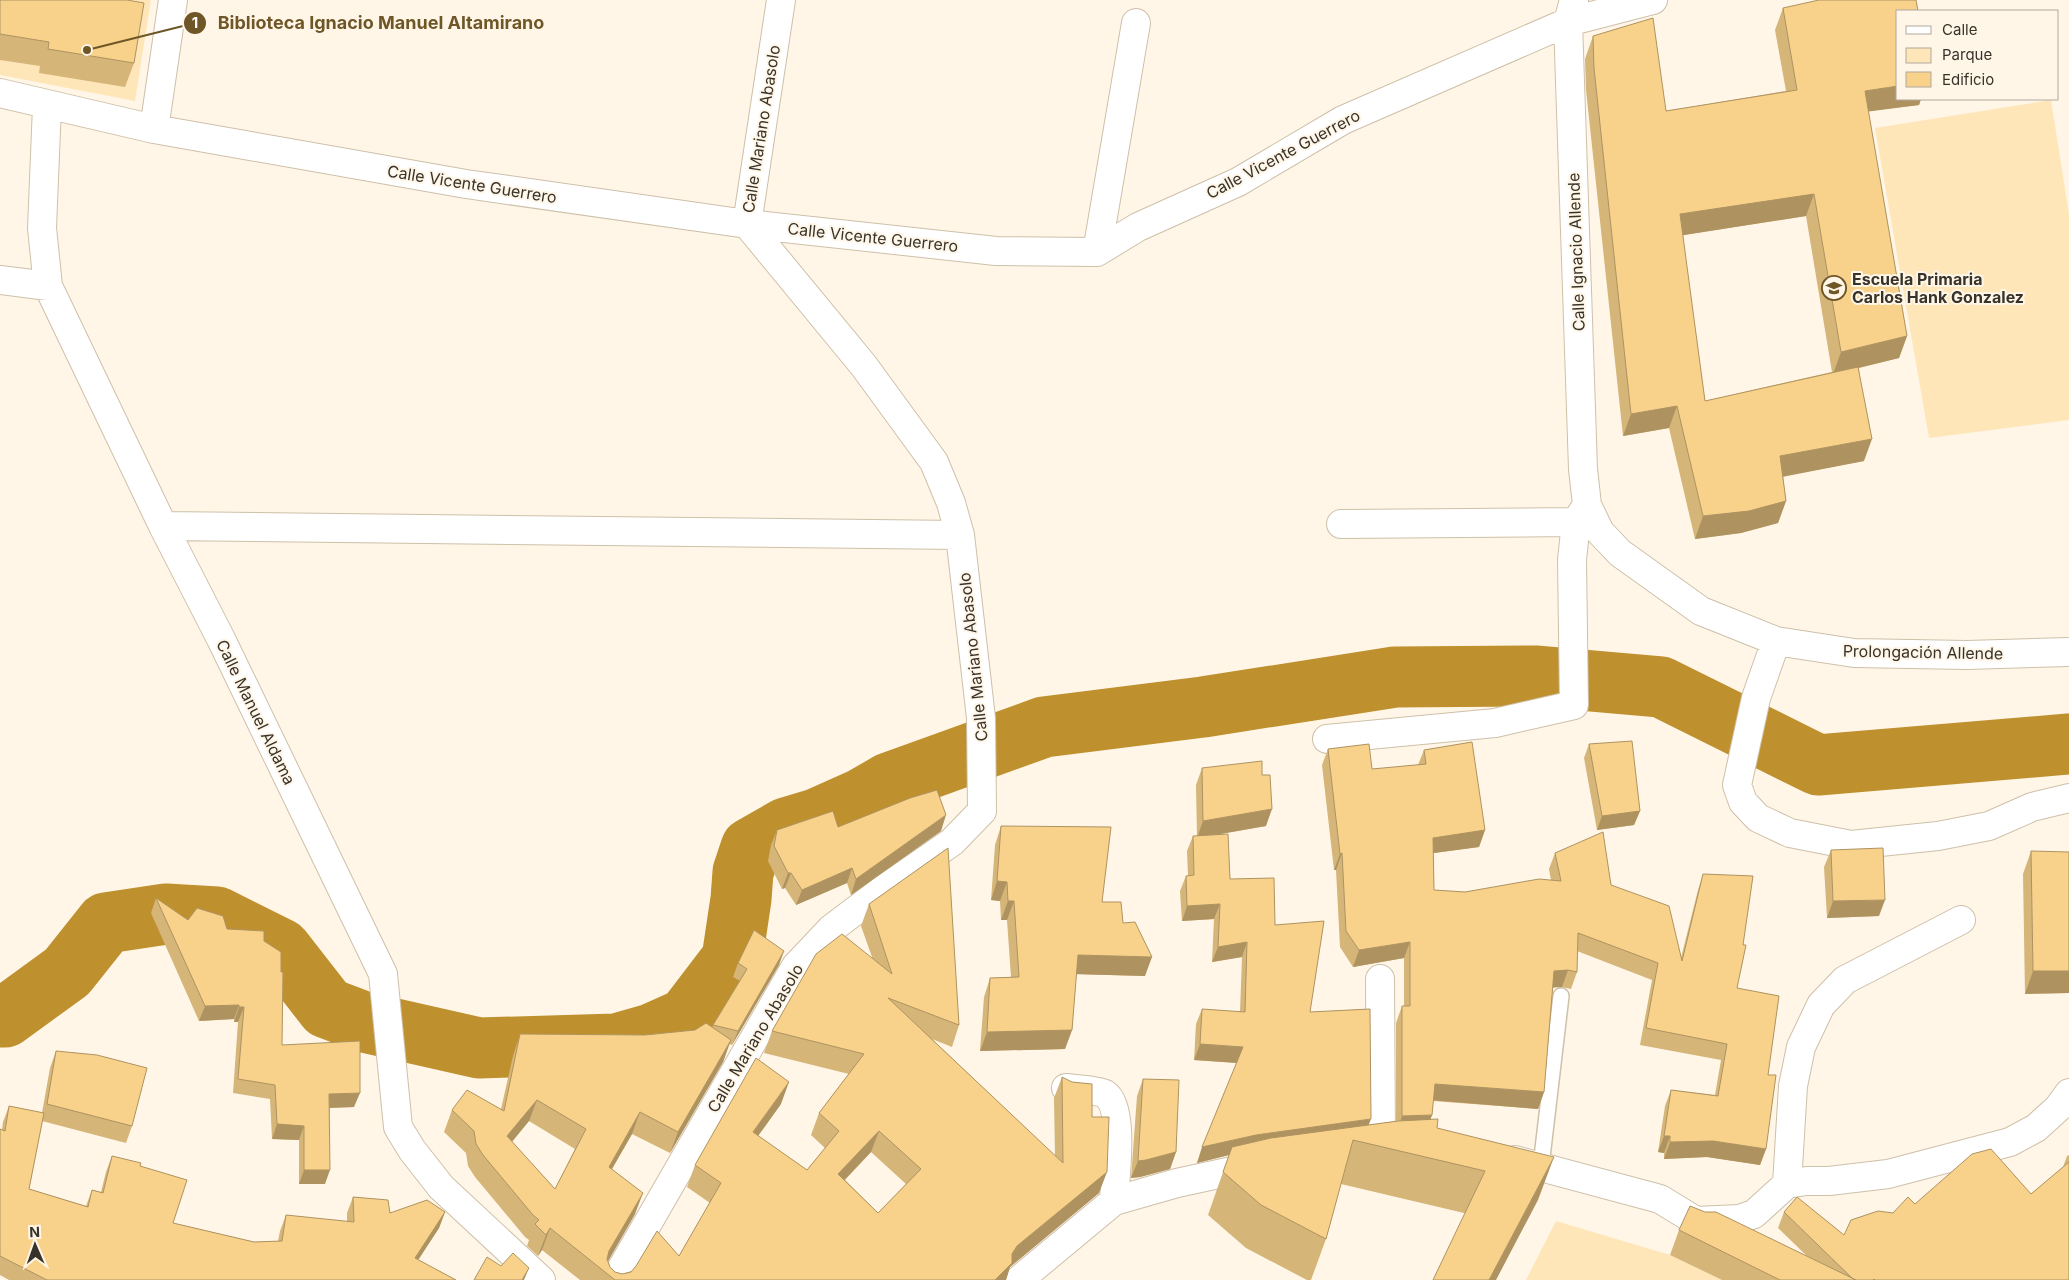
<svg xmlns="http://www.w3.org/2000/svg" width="2069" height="1280" viewBox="0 0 2069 1280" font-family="Inter,sans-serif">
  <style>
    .green { fill: #ffe6b9 }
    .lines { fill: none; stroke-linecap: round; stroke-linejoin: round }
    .river { stroke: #be902e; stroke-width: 61 }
    .lane-casing { stroke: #cec0a9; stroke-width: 18 }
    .street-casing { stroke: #cec0a9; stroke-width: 30 }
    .lane { stroke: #fff; stroke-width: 15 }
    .street { stroke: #fff; stroke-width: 28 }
    .wall { fill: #d5b578; fill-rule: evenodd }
    .shaded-wall { fill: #ae9361 }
    .building { fill: #f8d28b; stroke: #ae9361; fill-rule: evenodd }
    .labels { text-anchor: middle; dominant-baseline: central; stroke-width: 4; stroke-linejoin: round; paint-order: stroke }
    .street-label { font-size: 16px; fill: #38332a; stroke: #fff6e8 }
    .poi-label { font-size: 16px; font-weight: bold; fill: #38332a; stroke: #fff6e8; text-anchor: start }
    .leader { fill: none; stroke: #6e5627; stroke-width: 2 }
    .callout-dot { fill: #6e5627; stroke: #fff6e8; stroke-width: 2 }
    .mark-label { font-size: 15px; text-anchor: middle; font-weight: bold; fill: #fff }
    .callout-label { font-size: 18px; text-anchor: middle; font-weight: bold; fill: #6e5627; stroke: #fff6e8; stroke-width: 4; stroke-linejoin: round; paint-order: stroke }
  </style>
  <rect width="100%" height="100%" fill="#fff6e8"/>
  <path class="green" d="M0 0H151L135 101 0 75Z
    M2051 100 2069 214V420L1929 438 1875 128Z
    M1556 1221 1670 1255 1722 1280H1526Z"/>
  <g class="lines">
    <path class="river" d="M0 1017H5L67 972 106 923 166 914 217 917 281 949 327 1008 364 1022 479 1048 616 1044 651 1034 687 1018 732 959 741 899 743 872 751 848 786 828 816 819 863 798 889 783 1044 727 1203 707 1395 677 1535 676 1661 687 1818 765 2069 744"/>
    <defs>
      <path id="lane" d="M1541 1166 1561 996"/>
      <path id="street" d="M1574 0 1568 22 1583 469 1587 505 1600 532 1620 553 1701 611 1776 641 1854 653 1967 655 2069 652
        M0 93 154 129 466 184 747 224 996 251 1097 252 1138 227 1238 182 1343 120 1568 22 1653 0
        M47 106 42 228 48 286 163 526 221 639 383 974 398 1127 412 1150 441 1187 541 1280
        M154 129 173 0
        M1097 252 1136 23
        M0 280 48 286
        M1341 524 1576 522
        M163 526 960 535
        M1776 641 1756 698 1737 785 1743 802 1758 818 1790 833 1851 845 1938 836 1989 826 2032 807 2069 798
        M1327 739 1495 723 1574 705 1572 560 1576 522 1587 505
        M1380 979 1381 1148
        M1066 1088C1075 1089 1097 1090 1105 1094 1125 1107 1115 1179 1114 1201
        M1515 1160 1660 1199 1696 1221 1740 1219 1754 1214 1787 1184 1806 1181H1829L1888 1174 2010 1142 2036 1128 2058 1108 2069 1093
        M1787 1184 1793 1086 1801 1047 1821 1005 1845 980 1961 920
        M615 1280 796 966 831 929 884 889 952 842 982 811 981 718 960 535 951 503 934 462 864 366 747 224 781 0
        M1019 1280 1114 1201 1177 1183 1260 1165"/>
    </defs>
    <use href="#lane" class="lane-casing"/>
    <use href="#street" class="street-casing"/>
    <use href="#lane" class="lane"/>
    <use href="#street" class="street"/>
  </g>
  <path class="wall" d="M0 0 134 63 125 87 39 73 40 66 0 60Z
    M1783 8 1898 99H1921L1919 105 1868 111 1907 336 1899 358 1859 368 1864 461 1783 476 1786 501 1778 523 1741 533 1695 539 1669 428 1623 436 1586 90 1585 59 1593 36 1666 111 1786 91 1775 30ZM1806 216 1832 372 1705 401 1682 235Z
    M1589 744 1640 811 1634 825 1597 830 1584 758Z
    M1328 749 1372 769 1418 765 1424 750 1485 830 1479 847 1433 853 1434 890 1465 892 1551 880 1549 869 1555 853 1611 885 1681 958 1698 890 1703 874 1743 945 1737 988 1768 1075 1766 1149 1760 1165 1707 1157 1664 1159V1153L1658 1152 1665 1106 1671 1090 1715 1095 1721 1060 1640 1045 1652 980 1577 951V972L1571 989 1562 987H1553L1544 1092 1538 1109 1433 1101 1432 1115 1430 1120 1437 1128 1538 1200 1464 1213 1341 1184 1326 1239 1311 1280H1307L1246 1248 1208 1215 1229 1155 1197 1163 1237 1063 1194 1060 1196 1024 1202 1009 1240 1012 1242 957 1212 962 1214 919 1182 921 1180 891 1186 876H1188L1187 851 1193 836H1197L1196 785 1202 768 1262 775 1266 826 1215 835 1230 879 1275 925 1310 1012 1369 1125 1396 1121V1023L1402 1006H1404V958L1353 967 1340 947 1336 870H1334L1322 765Z
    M1001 826 1102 902 1123 923 1145 976 1076 974 1072 1030 1065 1049 980 1051 984 997 990 978 1011 977 1007 920H1001L1000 901 991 900 995 845Z
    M838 827 941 831 851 895 847 883 796 905 785 888 782 889 768 861 771 845 777 830Z
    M1831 850 1879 916 1827 918 1824 867Z
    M2031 851 2069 993 2025 994 2023 874Z
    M156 898 188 920 227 929 264 941 282 1045 354 1107 330 1108 325 1184H299V1140L272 1139 270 1099 233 1093 238 1022H234V1019L199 1021 151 913Z
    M869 904 959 1025 952 1047 932 1039 1055 1156 1054 1098 1062 1077 1092 1117 1099 1193 1010 1267 1006 1280H580L542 1250 538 1256 527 1246 529 1240 525 1237 475 1177 468 1166 466 1153 444 1132 452 1110 501 1109 513 1056 520 1034 645 1035 695 1030 712 1027 740 981 733 977 738 963 779 965 732 1045 729 1044 723 1062 670 1153 632 1134 612 1169 635 1214 608 1261 610 1267 615 1272 622 1274 679 1256 710 1203 687 1187 695 1165 781 1104 758 1136 807 1170 825 1148 811 1135 819 1113 849 1074 764 1053 772 1031 872 957 861 926ZM529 1121 575 1149 555 1189 512 1142ZM871 1152 906 1184 878 1213 845 1180Z
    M56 1051 132 1126 126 1143 42 1121 29 1189 86 1206 92 1190 101 1192 106 1172 112 1156 140 1166 173 1223 254 1242 278 1241 280 1231 286 1215 347 1222V1213L353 1197 390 1213 445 1212 439 1228 418 1260 456 1280H9L0 1275V1129L2 1130 3 1122 9 1106 42 1113 50 1068Z
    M1143 1079 1176 1152 1170 1169 1140 1177 1131 1178 1137 1096Z
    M2069 1155V1280H1722L1670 1255 1679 1230 1705 1212 1808 1257 1778 1228 1784 1212 1844 1235 1915 1204 2031 1194 2063 1167 2067 1156Z"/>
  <path class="shaded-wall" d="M1898 86V99H1921L1919 105 1857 113 1865 91Z
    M1814 194 1806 216 1672 237 1680 214Z
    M1907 336 1899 358 1833 374 1841 352Z
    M1677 406 1669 428 1623 436 1631 414Z
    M1872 439 1864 461 1771 479 1780 456Z
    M1786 501 1778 523 1741 533 1695 539 1703 516Z
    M1272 809 1266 826 1197 838 1203 821Z
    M1640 811 1634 825 1597 830 1602 816Z
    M946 815 941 831 851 895 856 879Z
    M1485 830 1479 847 1427 854 1433 838Z
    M1342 853 1336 870H1334L1340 854Z
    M852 868 847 883 796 905 802 890Z
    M788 873H791L785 888 782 889Z
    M997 881 1007 882 1000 901 991 900Z
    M1885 900 1879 916 1827 918 1833 901Z
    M1008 901H1014L1007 920H1001Z
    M1220 904 1214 919 1182 921 1187 906Z
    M1247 942 1242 957 1212 962 1218 947Z
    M1410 942 1404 958 1353 967 1359 950Z
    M784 951 779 965 732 1045 738 1031Z
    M1078 955 1152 957 1145 976 1071 974Z
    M1568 970 1562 987 1548 988 1554 971Z
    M2033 971H2069V993L2025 994Z
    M239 1005 234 1019 199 1021 205 1006Z
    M239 1007H244L238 1022H234Z
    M1072 1030 1065 1049 980 1051 987 1032Z
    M731 1040 723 1062 670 1153 678 1132Z
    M1200 1044 1243 1047 1238 1063 1194 1060Z
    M789 1082 781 1104 745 1154 753 1132Z
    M1435 1084 1544 1092 1538 1109 1429 1100Z
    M360 1093 354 1107 324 1108 329 1094Z
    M537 1100 529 1121 499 1157 507 1136Z
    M640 1112 632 1134 601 1188 609 1167Z
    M1432 1115 1426 1131 1397 1132 1402 1116Z
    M1371 1119 1365 1134 1229 1155 1197 1163 1202 1147 1256 1135Z
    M277 1124 304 1126 299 1140 272 1139Z
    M879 1131 871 1152 830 1195 838 1174Z
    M1664 1136H1670L1664 1153 1658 1152Z
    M1713 1141 1766 1149 1760 1165 1707 1157 1664 1159 1670 1142Z
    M1176 1152 1170 1169 1140 1177 1131 1178 1138 1161Z
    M1554 1157 1538 1200 1496 1280H1489Z
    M304 1170H330L325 1184H299Z
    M1107 1172 1099 1193 1010 1267 1006 1280H995L1017 1246Z
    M643 1193 635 1214 603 1270 609 1251Z
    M445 1212 439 1228 409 1274 415 1258Z
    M550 1228 542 1250 538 1256 546 1235Z
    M529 1268 524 1280H522Z"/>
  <path class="building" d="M0 0H127L144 3 134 63 48 49 49 42 0 34Z
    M1819 0H1916L1918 11H1898V86L1865 91 1907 336 1841 352 1814 194 1680 214 1705 401 1858 367 1872 439 1780 456 1786 501 1749 511 1703 516 1677 406 1631 414 1594 68 1593 36 1653 18 1666 111 1797 90 1783 8Z
    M1632 741 1640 811 1602 816 1589 744Z
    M1472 742 1485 830 1433 838 1434 890 1465 892 1539 879 1561 881 1555 853 1603 832 1611 885 1669 906 1682 961 1703 874 1753 876 1743 945H1746L1737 988 1779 996 1768 1075H1776L1766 1149 1713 1141 1670 1142V1136H1664L1671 1090 1718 1096 1727 1044 1646 1028 1658 963 1578 933 1577 972 1568 970 1554 971 1544 1092 1435 1084 1432 1115 1402 1116V1006H1410V942L1359 950 1346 931 1342 853 1340 854 1328 749 1369 744 1372 769 1426 764 1424 750Z
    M1262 761V775H1270L1272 809 1203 821 1202 768Z
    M937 790 946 815 856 879 852 868 802 890 791 873H788L774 846 777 830 833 811 838 827 910 798Z
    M1001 826 1111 827 1102 902H1121L1123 923 1135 922 1152 957 1078 955 1072 1030 987 1032 990 978 1019 977 1014 901H1008L1007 882 997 881Z
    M1228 834 1230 879 1274 878 1275 925 1324 921 1310 1012 1370 1009 1371 1119 1256 1135 1202 1147 1243 1047 1200 1044 1202 1009 1245 1012 1247 942 1218 947 1220 904 1187 906 1186 876 1194 875 1193 836Z
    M948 848 959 1025 888 998 1063 1163 1062 1077 1072 1082 1092 1084V1117H1109L1107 1172 1017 1246 1012 1254V1263L995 1280H615L550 1228 546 1235 535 1224 539 1220 533 1215 483 1155 476 1144 474 1131 452 1110 467 1090 504 1111 520 1034 645 1035 695 1030 706 1023 731 1040 678 1132 640 1112 609 1167 643 1193 609 1251 607 1259 610 1267 615 1272 622 1274 631 1272 636 1266 657 1231 679 1256 721 1183 695 1165 756 1058 789 1082 753 1132 807 1170 839 1131 819 1113 864 1054 772 1031 816 954 842 934 892 974 869 904ZM537 1100 586 1129 555 1189 507 1136ZM879 1131 921 1169 878 1213 838 1174Z
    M1883 848 1885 900 1833 901 1831 850Z
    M2031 851 2069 852V971H2033Z
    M156 898 188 920 197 908 223 916 227 929 264 931V941L281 952V972H283L282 1045 360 1041V1093L329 1094 330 1170H304V1126L277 1124 275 1085 238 1079 244 1007H239V1005L205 1006Z
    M754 930 784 951 738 1031 713 1025 747 969 738 963Z
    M56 1051 97 1055 147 1068 132 1126 47 1104Z
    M1143 1079 1179 1080 1176 1152 1146 1160 1138 1161Z
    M9 1106 44 1113 29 1189 88 1207 92 1190 103 1193 112 1156 141 1163 140 1166 187 1180 173 1223 254 1242 282 1241 286 1215 354 1222 353 1197 388 1200 390 1213 427 1200 445 1212 415 1258 456 1280H47L0 1256V1129L5 1131Z
    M1438 1119 1437 1128 1554 1157 1489 1280H1433L1485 1171 1353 1140 1326 1239 1261 1205 1223 1172 1232 1147 1271 1138 1398 1121Z
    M1991 1149 2031 1194 2069 1162V1280H1875L1874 1279 1873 1280H1856L1853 1279 1784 1212 1797 1197 1844 1235 1851 1220 1878 1211 1893 1213 1908 1197 1915 1204 1972 1154Z
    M1690 1206 1705 1212H1716L1856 1280H1780L1679 1230Z
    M513 1253 529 1268 522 1280H474L487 1257 501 1266Z"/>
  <defs>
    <symbol id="school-ring" viewBox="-11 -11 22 22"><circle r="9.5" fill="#fff6e8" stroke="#6e5627" stroke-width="1.5"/><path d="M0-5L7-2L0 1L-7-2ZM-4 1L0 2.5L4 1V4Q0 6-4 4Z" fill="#6e5627"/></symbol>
  </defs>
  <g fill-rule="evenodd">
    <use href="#school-ring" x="1820" y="274" width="28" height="28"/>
  </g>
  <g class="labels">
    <g class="street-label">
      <text transform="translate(761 129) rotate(-81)">Calle Mariano Abasolo</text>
      <text transform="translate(1283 154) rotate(-28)">Calle Vicente Guerrero</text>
      <text transform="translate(472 184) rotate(9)">Calle Vicente Guerrero</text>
      <text transform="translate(873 237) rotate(6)">Calle Vicente Guerrero</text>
      <text transform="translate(1576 252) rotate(-92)">Calle Ignacio Allende</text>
      <text transform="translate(1923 652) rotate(1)">Prolongación Allende</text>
      <text transform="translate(973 657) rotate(-96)">Calle Mariano Abasolo</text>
      <text transform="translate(256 712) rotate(64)">Calle Manuel Aldama</text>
      <text transform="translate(755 1038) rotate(-59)">Calle Mariano Abasolo</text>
    </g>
    <g class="poi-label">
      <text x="1852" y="279">Escuela Primaria<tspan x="1852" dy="18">Carlos Hank Gonzalez</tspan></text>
    </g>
  </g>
  <path class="leader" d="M87 50L195 23"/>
  <g class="callout-dot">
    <circle cx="87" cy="50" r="5"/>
    <circle cx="195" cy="23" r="12"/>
  </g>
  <g class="mark-label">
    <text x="195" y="28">1</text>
  </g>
  <g class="callout-label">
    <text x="381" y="29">Biblioteca Ignacio Manuel Altamirano</text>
  </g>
  <rect x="1896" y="10" width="162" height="90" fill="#fff6e8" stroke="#afa89c"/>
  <rect x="1906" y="26" width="25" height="8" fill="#ffffff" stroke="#afa89c"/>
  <text x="1942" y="35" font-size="15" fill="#38332a">Calle</text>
  <rect x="1906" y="48" width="25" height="15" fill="#ffe6b9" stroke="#afa89c"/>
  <text x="1942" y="60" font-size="15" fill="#38332a">Parque</text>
  <rect x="1906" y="72" width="25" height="15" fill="#f8d28b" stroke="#afa89c"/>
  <text x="1942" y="85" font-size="15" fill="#38332a">Edificio</text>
  <g transform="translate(35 1245) rotate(358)" stroke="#fff6e8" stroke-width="4" paint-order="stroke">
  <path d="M0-4L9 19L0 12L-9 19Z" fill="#38332a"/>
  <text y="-8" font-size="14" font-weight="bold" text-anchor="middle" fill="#38332a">N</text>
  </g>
</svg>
